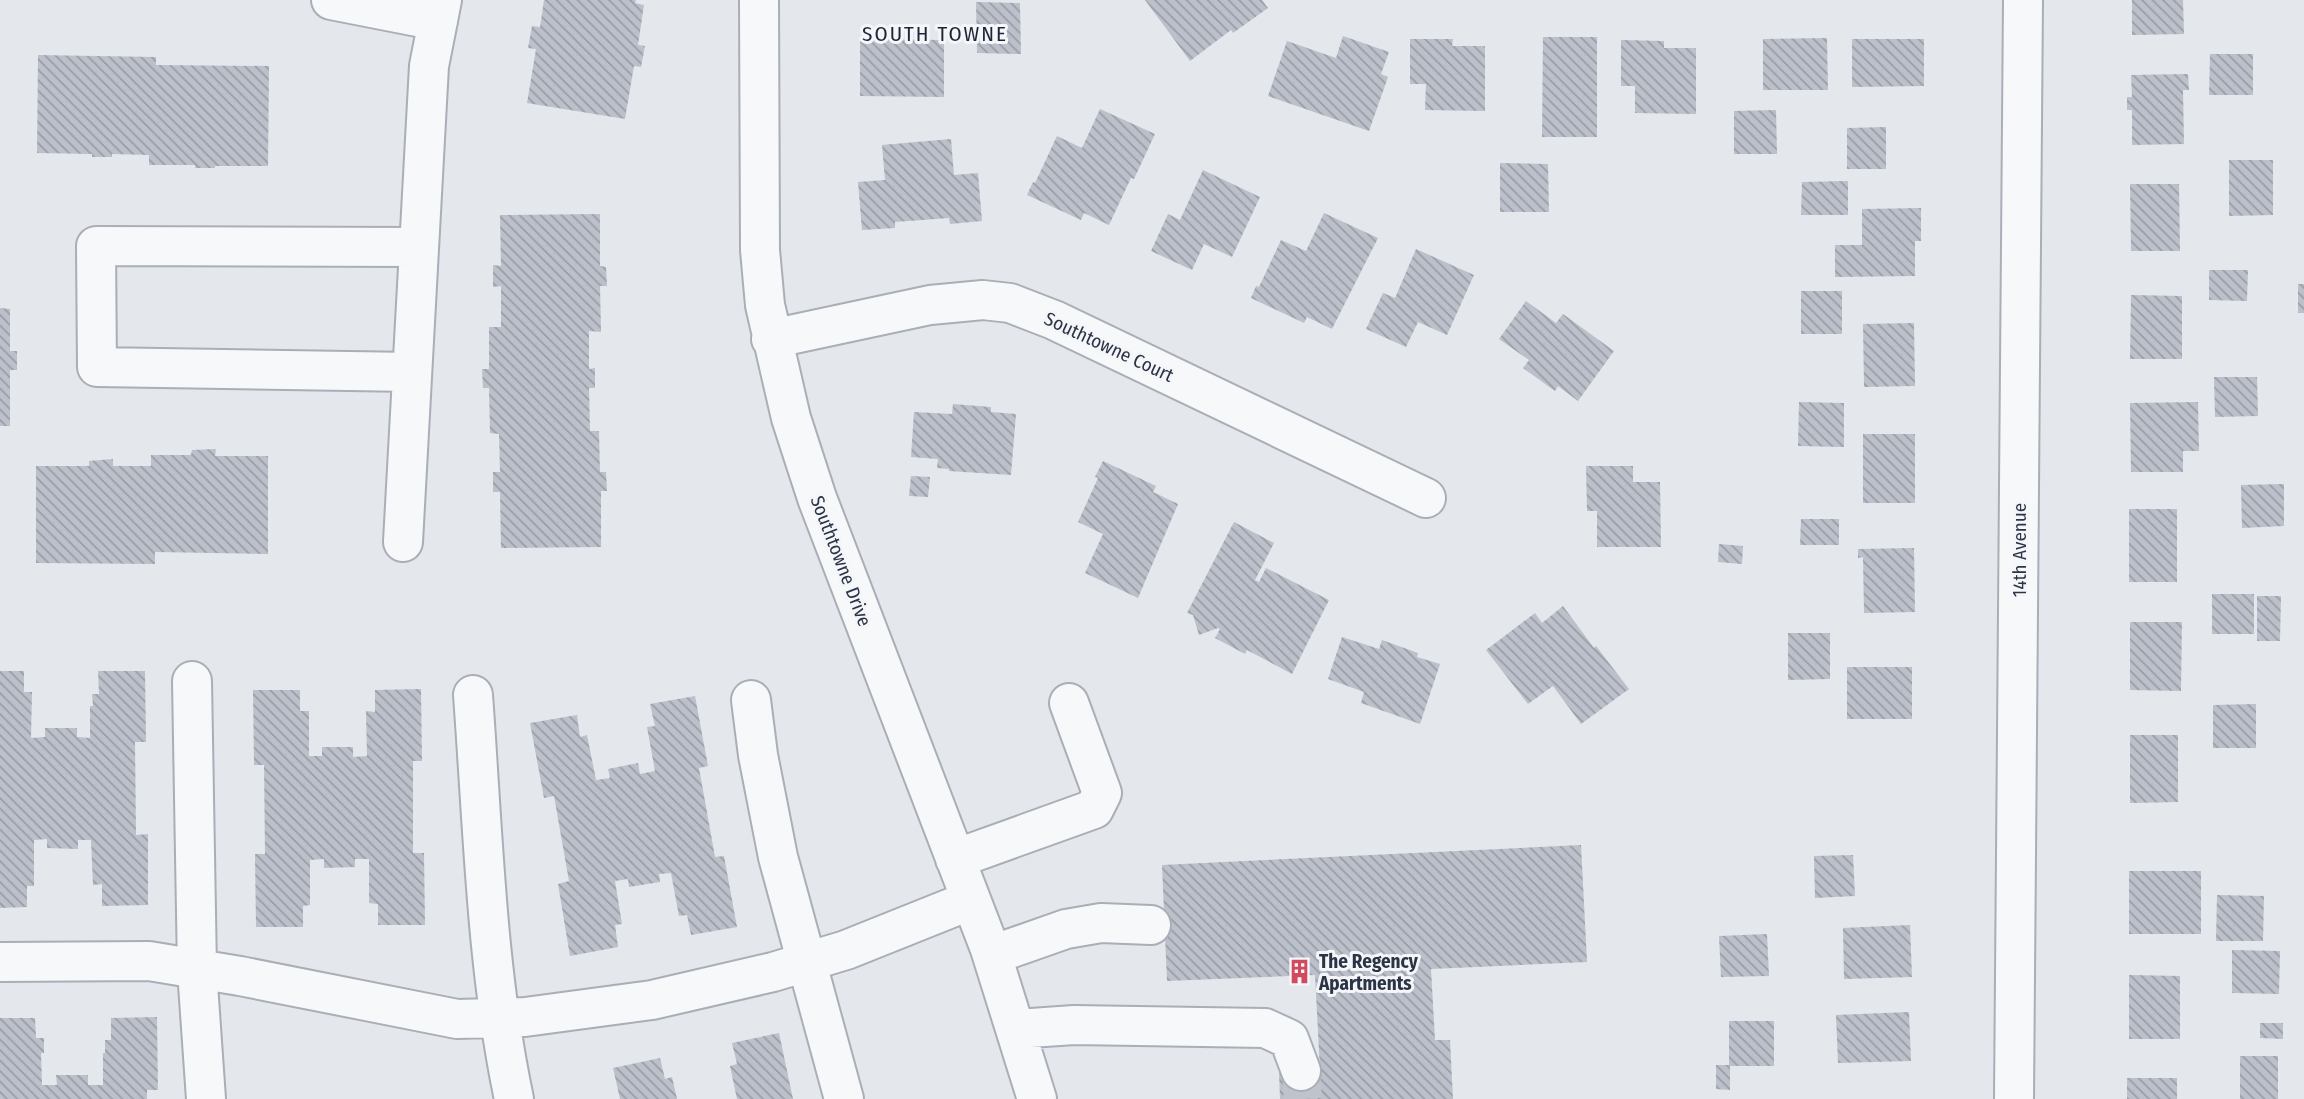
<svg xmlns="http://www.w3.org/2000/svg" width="2304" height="1099" viewBox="0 0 2304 1099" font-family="'Fira Sans Condensed',sans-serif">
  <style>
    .building { fill: url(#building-back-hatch) }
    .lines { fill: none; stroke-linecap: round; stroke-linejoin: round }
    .minor-tunnel { stroke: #bfc3cb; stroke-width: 38; stroke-dasharray: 38 19; stroke-linecap: butt }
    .minor-casing { stroke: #a9aeb7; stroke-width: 42 }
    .minor { stroke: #f7f8fa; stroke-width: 38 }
    .labels { text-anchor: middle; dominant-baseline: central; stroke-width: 6; stroke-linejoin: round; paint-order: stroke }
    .street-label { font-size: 19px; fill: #2b3445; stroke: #f4f6f9 }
    .poi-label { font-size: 19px; font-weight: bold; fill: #2b3445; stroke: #f4f6f9; text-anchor: start }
    .neighbourhood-label { font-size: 21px; letter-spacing: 2px; fill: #1d2536; stroke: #f4f6f9 }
  </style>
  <defs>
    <pattern id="building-back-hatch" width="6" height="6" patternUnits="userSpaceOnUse" patternTransform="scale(1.75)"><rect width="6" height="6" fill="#bbc0ca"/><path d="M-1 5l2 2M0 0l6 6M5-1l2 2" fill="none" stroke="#989da6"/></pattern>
  </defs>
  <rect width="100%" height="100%" fill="#e4e7ec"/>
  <path class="building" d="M544 0H636L635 3 644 5 638 45 645 46 641 67 634 66 625 119 527 103 536 49 528 48 532 26 540 27Z
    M1145 0H1262L1268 8 1233 33 1231 30 1190 61Z
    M2132 0H2183L2184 34 2132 35Z
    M976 2 1020 3 1021 54 977 53Z
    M1343 36 1389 52 1381 74 1388 77 1369 131 1268 96 1287 41 1336 58Z
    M1543 37H1597V137H1542Z
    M1827 38 1828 90H1763V39Z
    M860 39 944 40V97L860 96Z
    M1410 39H1453L1452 46H1485V111L1425 110 1426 84H1410Z
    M1852 39H1924V86L1852 87Z
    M1621 40 1664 41V48H1696V114L1635 113V86H1621Z
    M2210 54H2253V95H2209Z
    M38 55 156 57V65L269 66 268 166H215V168H195V165H149V155L112 154V157H92V154L37 153Z
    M2188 74 2189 90H2183L2184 144 2132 145V110H2127V97H2132L2131 75Z
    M1100 109 1155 134 1134 179 1131 178 1109 225 1084 213 1081 220 1027 195 1033 182 1035 183 1057 136 1082 148Z
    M1776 110 1777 154H1734V111Z
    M1886 127V169H1847V128Z
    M951 139 954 175 978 173 982 221 950 224 949 218 895 222V228L862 230 858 182 885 180 882 145Z
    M2229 160H2273V215L2229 216Z
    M1500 163 1548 164 1549 212H1500Z
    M1203 170 1260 197 1232 257 1204 244 1192 270 1151 251 1168 214 1180 220Z
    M1848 181V215H1801L1802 182Z
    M2130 184H2179L2180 251H2131Z
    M1921 208V241H1915V276L1835 277V245H1862V209Z
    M1324 213 1378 238 1332 329 1307 317 1304 323 1251 298 1256 286 1259 287 1281 240 1306 251Z
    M600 214V266L606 267 607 286H600L601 332 589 331V369L595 368V388H589L590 431H599L600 472H606L607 491H601V547L501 548 500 492H493V472H500L499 434 490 433 489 388H483L482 369H489V327H501V286L493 287V265L501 266 500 215Z
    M1416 249 1474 275 1447 335 1418 322 1406 347 1366 329 1383 293 1395 298Z
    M2209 270H2248L2247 301 2209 300Z
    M2298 284H2304V313H2298Z
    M1801 291H1842V334H1801Z
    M2131 295 2182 296V359H2130Z
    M1526 301 1556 323 1563 314 1614 351 1578 401 1558 386 1555 391 1523 368 1529 360 1499 339Z
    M0 308 10 309V351H17V370H10V426H0Z
    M1914 323 1915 386 1864 387 1863 324Z
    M2214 377H2257L2258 416 2215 417Z
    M1799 402 1844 403V447L1798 446Z
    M2198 402 2199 451H2183V472H2131L2130 403Z
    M953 404 991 407V412L1016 414 1011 475 949 471V469L937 468 938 459 911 457 914 412 952 414Z
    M1863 434H1915V503H1863Z
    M216 449 215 456H268V554L155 552V564L36 563V466H89V461L113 459V466H151V455H191L192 450Z
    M1103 461 1156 486 1153 492 1178 504 1138 598 1085 573 1103 534 1078 522 1098 478 1095 477Z
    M1586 466H1633V482H1660L1661 547H1597V511H1587Z
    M911 476 930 477 928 497 909 496Z
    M2284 484V526L2242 528 2241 485Z
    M2129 509H2177V582H2129Z
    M1801 519H1839V545H1800Z
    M1234 522 1274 543 1255 580 1259 582 1266 568 1329 600 1292 674 1247 650 1245 654 1215 638 1220 629 1218 628 1199 635 1193 615 1187 613Z
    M1719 544 1743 546 1742 564 1718 562Z
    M1914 548 1915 612 1864 613 1863 557 1858 558V549Z
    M2212 594H2254V634H2212Z
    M2257 596H2281L2280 641H2257Z
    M1563 606 1594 648 1596 646 1629 689 1581 724 1553 686 1528 704 1486 650 1535 613 1542 623Z
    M2130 622H2182L2181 691 2130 690Z
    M1788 633H1830V679L1788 680Z
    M1342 637 1379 649 1382 640 1418 653 1417 657 1440 664 1420 724 1361 703 1364 692 1328 679Z
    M1847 667H1912V719H1847Z
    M0 671H24V692H32L31 738 45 737V728H77V737L90 738V706H93L92 694H99L98 671H145L146 742H135L136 835 148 834V905L102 906V884L93 885 91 840H78V849L47 848V839L34 840V886H27V907L0 908Z
    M421 689 422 761H413V853H424L425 925H378V904L369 903V859H355V867L324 868V859L310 860V905L303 906V927H256L255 854H265L264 765H254L253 690H300V711H309V756H322V747H353V757L367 756 366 711 375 712V690Z
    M695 696 708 766 699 768 715 857 724 856 737 927 691 935 687 915 679 916 671 873 659 874 660 882 629 887 628 879 615 881 622 924 615 925 618 947 570 956 558 884 569 881 554 796 544 798 530 723 577 715 580 737 587 735 596 780 610 778 608 769 638 763 640 774 655 771 647 727 655 726 650 704Z
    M2256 704V748H2213V705Z
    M2130 735H2178V802L2130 803Z
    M1581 845 1587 962 1431 969 1435 1040H1450L1453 1099H1280L1279 1072 1320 1070 1315 975 1167 981 1162 865Z
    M1853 855 1855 896 1815 898 1814 856Z
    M2129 871H2201V934H2129Z
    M2217 895 2264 896 2263 941H2216Z
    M1910 925 1912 977 1844 979 1843 928Z
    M1767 934 1769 976 1721 977 1719 936Z
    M2232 950 2280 951 2279 994 2232 993Z
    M2129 975 2180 976V1039H2129Z
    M1909 1012 1911 1061 1838 1063 1836 1015Z
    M157 1017 158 1090H147V1099H0V1018H35L36 1038H44V1053H41L42 1085H57L56 1075H88V1085H103V1053H105V1040H111V1018Z
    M1729 1021H1774V1066H1730V1090L1716 1089V1065H1729Z
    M2260 1023H2283V1039L2260 1038Z
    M779 1033 793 1099H737L730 1066 737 1064 732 1043Z
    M2240 1056H2278V1099H2240Z
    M660 1058 665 1079 672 1077 677 1099H620L613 1068Z
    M2127 1078H2177V1099H2127Z"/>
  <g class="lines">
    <path class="minor-tunnel" d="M1301 1071 1303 1099"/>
    <defs>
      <path id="minor" d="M331 0 438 21
        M759 0 760 250 765 305 791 418 817 498 990 949 1037 1099
        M771 339 930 305 983 300 1010 303 1054 320 1426 498
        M412 372 97 367 96 246 419 247
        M403 542 429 66 442 0
        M192 681 197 970 206 1099
        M473 695C483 829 486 967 514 1099
        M751 700 758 755 778 857 844 1099
        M955 859 1094 809 1102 793 1069 703
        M992 955 1066 929 1101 923 1151 925
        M0 962 149 961 240 976 457 1019 525 1017 652 1000 773 972 846 950 971 900
        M1015 1029 1074 1025 1265 1028 1289 1039 1301 1071
        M2014 1099 2023 0"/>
    </defs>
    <use href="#minor" class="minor-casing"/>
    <use href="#minor" class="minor"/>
  </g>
  <defs>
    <symbol id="building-bare" viewBox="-9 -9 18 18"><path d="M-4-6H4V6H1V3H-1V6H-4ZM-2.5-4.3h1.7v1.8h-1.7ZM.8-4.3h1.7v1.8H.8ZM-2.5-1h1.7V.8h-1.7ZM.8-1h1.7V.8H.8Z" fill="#d1495b" stroke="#f4f6f9" stroke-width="2.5" paint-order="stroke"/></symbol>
  </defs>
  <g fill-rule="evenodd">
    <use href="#building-bare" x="1282" y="954" width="35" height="35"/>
  </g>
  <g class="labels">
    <g class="street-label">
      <text transform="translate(1109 347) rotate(25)">Southtowne Court</text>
      <text transform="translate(2019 550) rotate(-90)">14th Avenue</text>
      <text transform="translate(841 561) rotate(69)">Southtowne Drive</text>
    </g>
    <g class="poi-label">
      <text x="1319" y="961">The Regency<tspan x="1319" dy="22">Apartments</tspan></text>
    </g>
    <g class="neighbourhood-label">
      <text x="935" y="34">SOUTH TOWNE</text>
    </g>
  </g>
</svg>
